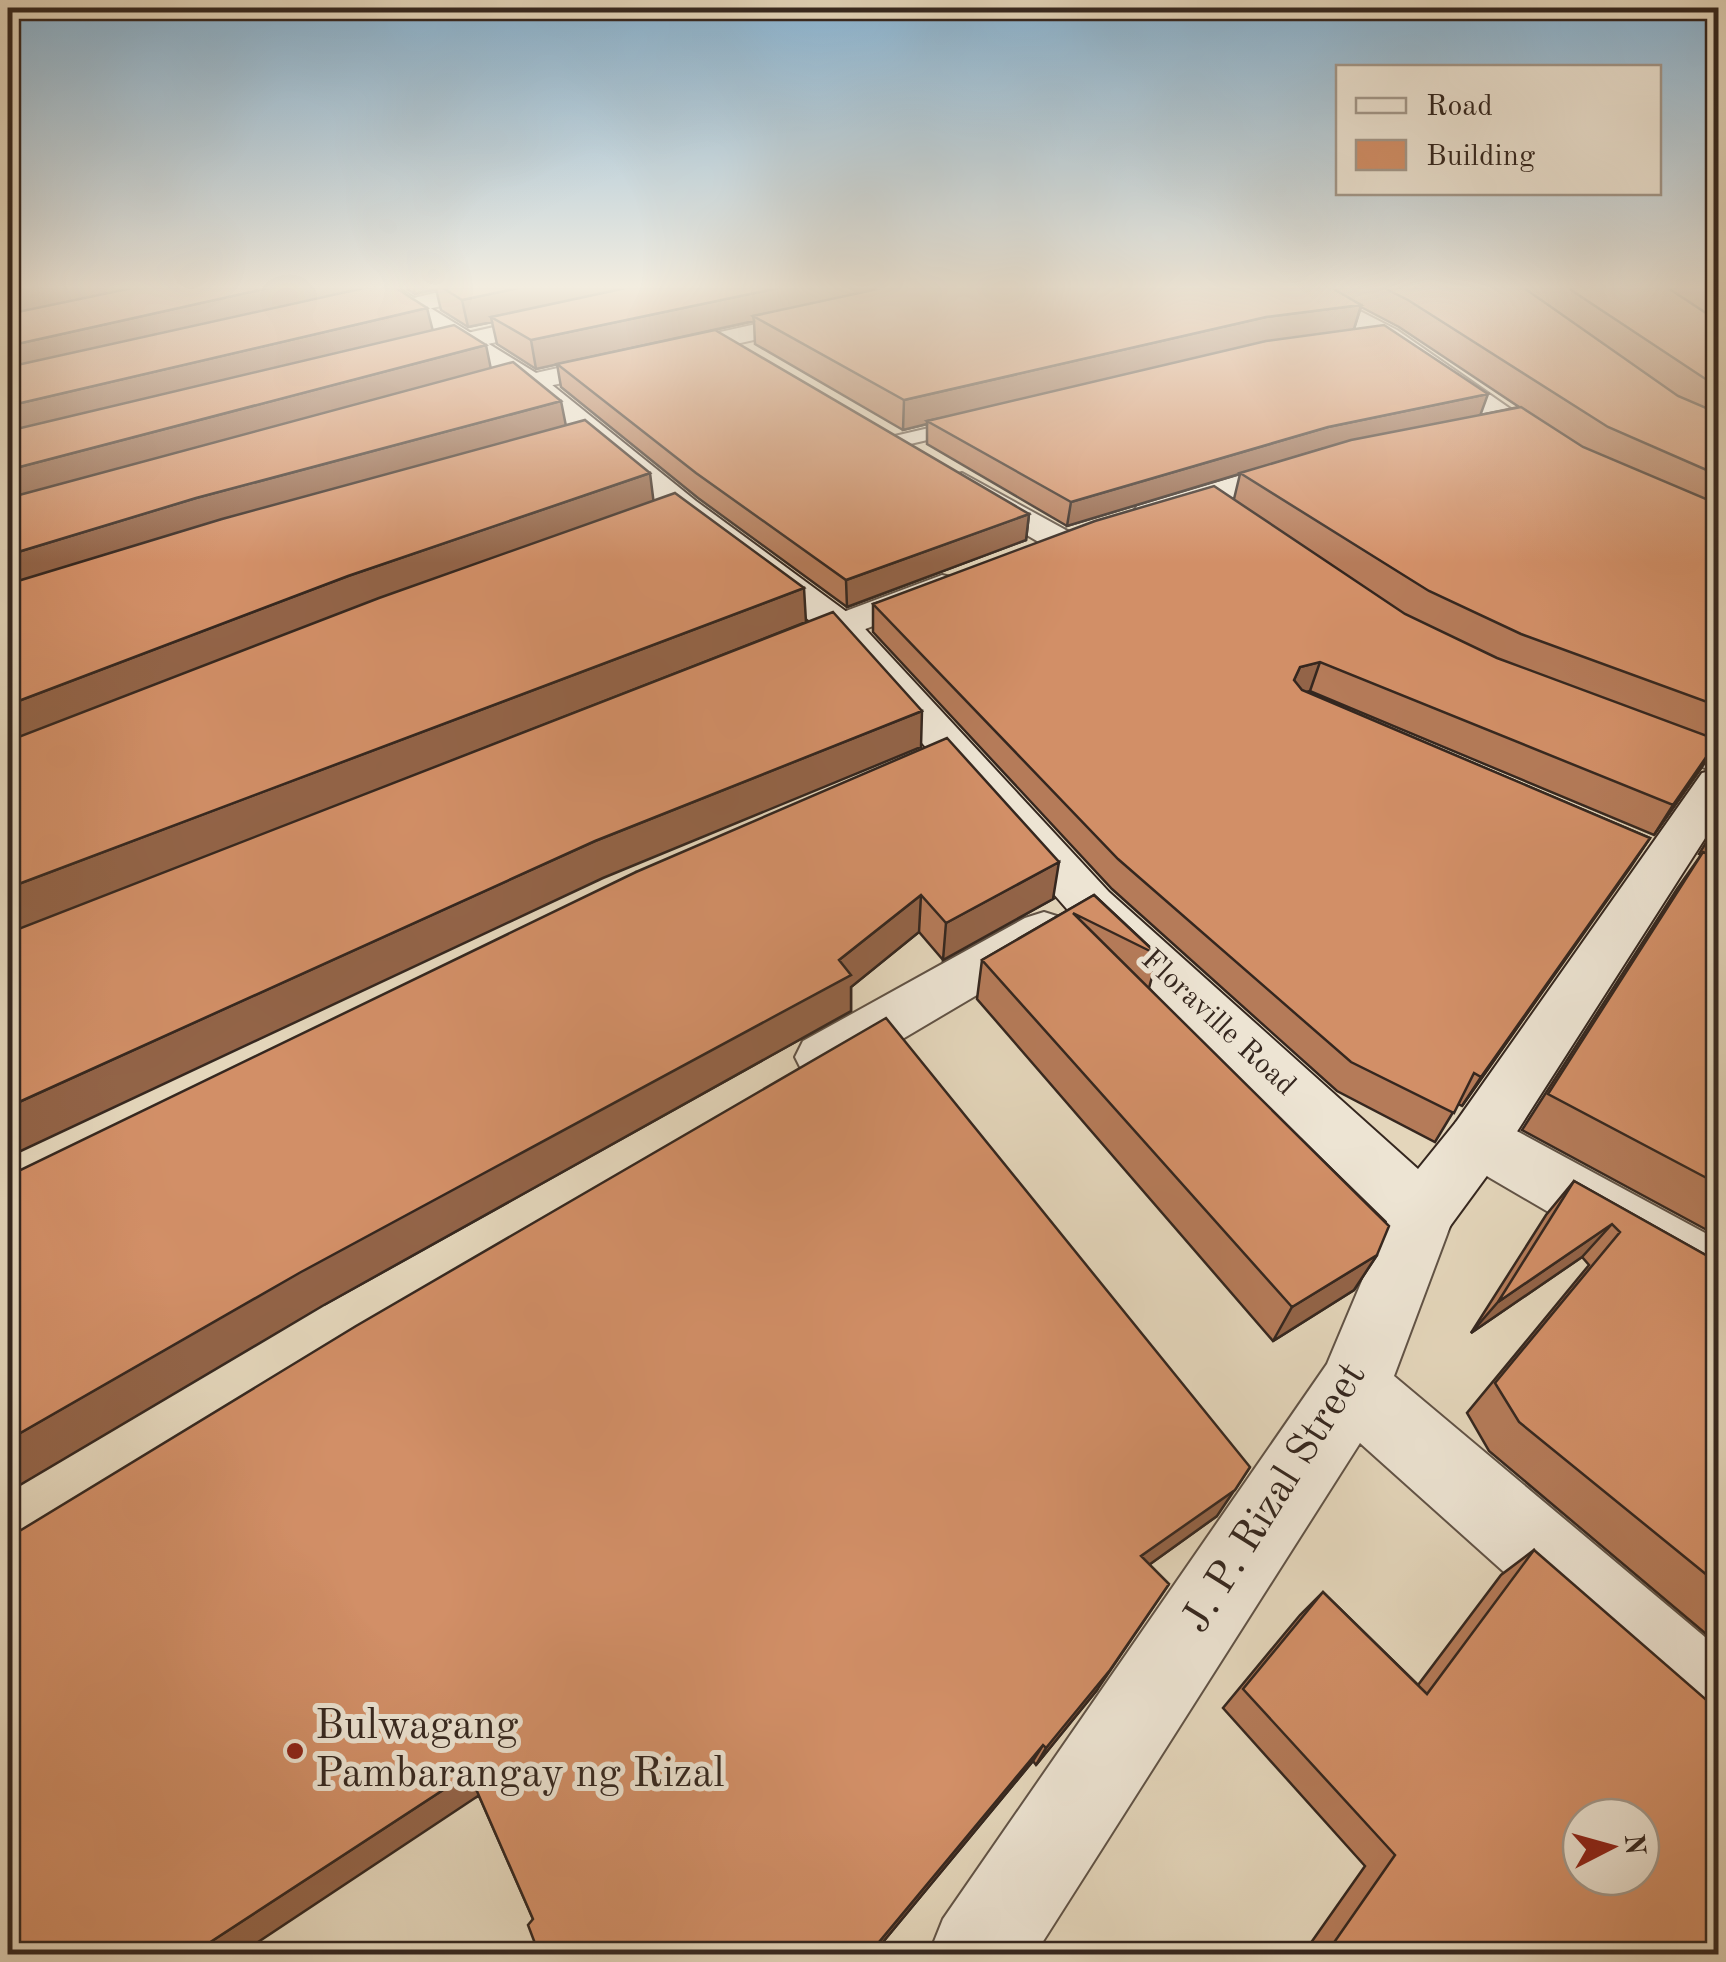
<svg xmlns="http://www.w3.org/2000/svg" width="1726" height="1962" viewBox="0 0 1726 1962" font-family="'Old Standard TT',serif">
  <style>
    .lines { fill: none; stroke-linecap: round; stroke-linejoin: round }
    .lane-casing { stroke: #615346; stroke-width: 4 }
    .street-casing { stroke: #615346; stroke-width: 4 }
    .secondary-casing { stroke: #35271f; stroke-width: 4 }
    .lane { fill: #ede4d3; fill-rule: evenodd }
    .street { fill: #ede4d3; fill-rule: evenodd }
    .secondary { fill: #ede4d3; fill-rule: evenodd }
    .wall { fill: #b57b59; stroke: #35271f; stroke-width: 2.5; fill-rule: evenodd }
    .shaded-wall { fill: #936448; stroke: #35271f; stroke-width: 2.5 }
    .building { fill: #d28f67; stroke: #35271f; stroke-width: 2.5; fill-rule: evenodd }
    .poi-dot { fill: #8f2418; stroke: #ede4d3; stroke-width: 4 }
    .labels { text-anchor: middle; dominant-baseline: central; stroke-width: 10; stroke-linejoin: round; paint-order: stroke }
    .far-street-label { font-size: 30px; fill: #35271f; stroke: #ede4d3 }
    .near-street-label { font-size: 42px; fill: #35271f; stroke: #ede4d3 }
    .near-poi-label { font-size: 42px; fill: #35271f; stroke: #ede4d3; text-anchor: start }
  </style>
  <rect width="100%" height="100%" fill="#e4d6bb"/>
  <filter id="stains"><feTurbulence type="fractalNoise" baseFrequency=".002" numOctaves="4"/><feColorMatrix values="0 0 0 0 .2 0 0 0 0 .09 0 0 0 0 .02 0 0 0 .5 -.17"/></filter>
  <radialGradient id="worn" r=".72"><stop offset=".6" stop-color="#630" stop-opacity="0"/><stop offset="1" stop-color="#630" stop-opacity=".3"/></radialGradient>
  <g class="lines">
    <defs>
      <path id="lane" d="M972 418 982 424 979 428 893 448 883 442 886 438Z
        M1663 734 1718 754V773L1653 748 1649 742 1653 736Z"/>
      <path id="street" d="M456 288H503L499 293 410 313 398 306 401 301Z
        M669 288H715L703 295 404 363 391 355 404 347Z
        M919 288H966L954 295 531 390 517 382 531 374Z
        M1284 288H1315L1397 330 1574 453 1569 460H1547L1379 342Z
        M1307 455 1318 458 1323 465 1318 472 1150 522 1138 519 1133 512 1138 505Z
        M962 473 1073 534 1079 541 1073 548 1061 552 1049 548 950 490 946 483 950 476Z
        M942 575 955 578 961 586 955 594 799 655 785 659 771 655 765 647 771 639Z
        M1044 912 1063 918 1070 931 1063 944 845 1073 824 1080 803 1073 795 1057 803 1041 1025 918Z
        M1478 1114 1500 1122 1718 1240V1306L1694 1297 1456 1158 1447 1140 1456 1122Z
        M1422 1185 1445 1193 1455 1213 1394 1376 1718 1648V1749L1687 1736 1360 1443 1035 1954H929L943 1919 1327 1364 1399 1193Z"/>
      <path id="secondary" d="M369 288H398L541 376 696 501 855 618 1109 892 1418 1169 1456 1122 1702 773 1718 769V818L1500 1158 1445 1233 1422 1241 1399 1233 1073 916 827 634 672 515 521 388Z"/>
    </defs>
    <use href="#lane" class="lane-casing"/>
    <use href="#street" class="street-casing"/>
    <use href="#secondary" class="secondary-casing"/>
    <use href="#lane" class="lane"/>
    <use href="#street" class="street"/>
    <use href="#secondary" class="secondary"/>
  </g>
  <path class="wall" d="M405 288H1718V751L1714 749 1654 835 1310 691 1306 692 1650 838 1462 1106 1458 1104 1435 1142 1337 1091 1112 889 873 632V604L1234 499 1240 474 1067 526 927 444V424L903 430 755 344 754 321 579 359 1029 514 1026 540 847 607 698 498 561 387 557 364 536 369 497 344 492 322 468 327 441 310 436 289 415 294ZM1361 307 1399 327 1519 407 1480 415 1354 329Z
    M1718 823V1236L1522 1130 1677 889 1701 855 1699 854Z
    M636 872 1053 899 943 960 919 932 851 987V1011L324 1305Z
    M1094 895 1158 955 1149 988 1377 1255 1354 1290 1273 1341 977 999 982 960Z
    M1574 1181 1718 1262V1644L1489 1451 1467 1413 1589 1265 1582 1257 1471 1333 1546 1215Z
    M1217 1516 1150 1564 1097 1690 1036 1765 1033 1761 873 1954H539L533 1919 479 1796 8 1954Z
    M1534 1550 1718 1954H1303L1365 1866 1223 1708 1300 1615 1323 1592 1418 1685 1501 1575Z"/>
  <path class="shaded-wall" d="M27 288H162L8 322V292Z
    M268 288H369L8 378V346Z
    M413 288H436V289L415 294Z
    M518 288H647L491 317 492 322 468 327 462 300Z
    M778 288H900L753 316 754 321 536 369 531 340Z
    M1361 305 1353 332 927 421V424L903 430 904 400 1266 317Z
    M427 308 434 335 8 440V406Z
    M486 345 492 374 8 506V470Z
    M1488 394 1480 416 1322 449 1067 526 1071 502 1328 427Z
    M561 401 567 431 8 595V555L196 498Z
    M650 473 654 505 8 750V705L348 576Z
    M1029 514 1026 540 847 607 846 580Z
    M804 588 806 622 8 935V888Z
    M1320 662 1310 691 1291 696 1294 680 1300 667Z
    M922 711 921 747 603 878 8 1157V1107L595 841Z
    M1718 742 1700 770 1654 835 1673 805Z
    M1650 838 1630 868 1462 1106 1481 1077Z
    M1059 862 1053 899 943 960 946 923Z
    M921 895 919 932 851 987V1011L324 1305 8 1492V1440L839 960Z
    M1612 1224 1582 1257 1471 1333 1498 1302Z
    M1377 1255 1354 1290 1273 1341 1292 1307Z
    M1250 1467 1217 1516 1128 1580 1141 1556Z
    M1169 1584 1097 1690 1036 1765 1046 1748Z
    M1043 1745 1033 1761 873 1954H869Z
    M469 1773 490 1788 240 1954H192Z"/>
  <path class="building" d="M8 288H27L8 292Z
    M132 288H268L8 346V314Z
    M364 288H396L427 308 8 406V367Z
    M443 288H518L462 300Z
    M626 288H778L531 340 491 317Z
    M882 288H1332L1361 305 1266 317 904 400 753 316Z
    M1384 288H1524L1678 396 1718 413V475L1608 427 1408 300Z
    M1568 288H1668L1718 321V386L1704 378Z
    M454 325 486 345 8 470V431Z
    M1384 325 1488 394 1328 427 1071 502 927 421 1266 341Z
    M715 330 1029 514 846 580 696 473 557 364Z
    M513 362 561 401 196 498 8 555V498Z
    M1521 407 1583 447 1718 504V706L1521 634 1429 591 1240 473 1351 440Z
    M585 420 650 473 348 576 8 705V584L222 519Z
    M1214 486 1405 614 1497 658 1718 740 1673 805 1320 662 1300 667 1294 680 1302 690 1650 838 1481 1077 1474 1073 1454 1113 1351 1062 1118 859 873 604 1095 521Z
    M675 493 804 588 8 888V741L379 598Z
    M833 612 922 711 595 841 8 1107V933Z
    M947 738 1059 862 946 923 921 895 839 960 851 975 301 1272 8 1440V1176L636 872Z
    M1703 852 1718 858V1184L1548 1094Z
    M1094 895 1158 955 1073 913 1389 1226 1377 1255 1292 1307 982 960Z
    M886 1018 1250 1467 1235 1490 1141 1556 1169 1584 1110 1670 1046 1748 1043 1745 869 1954H539L528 1925 533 1919 469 1773 192 1954H8V1538L356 1326Z
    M1574 1181 1718 1262V1584L1519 1422 1495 1383 1620 1232 1612 1224 1498 1302Z
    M1534 1550 1718 1710V1954H1326L1395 1855 1243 1689 1323 1592 1427 1694ZM1581 1817H1641V1877H1581Z"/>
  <linearGradient id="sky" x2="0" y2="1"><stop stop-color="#88b5d5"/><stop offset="0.51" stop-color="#f3ede0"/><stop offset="1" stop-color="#f3ede0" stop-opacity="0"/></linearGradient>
  <rect width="1726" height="563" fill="url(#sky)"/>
  <circle class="poi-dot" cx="295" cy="1751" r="10"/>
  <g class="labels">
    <g class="far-street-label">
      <text transform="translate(1218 1023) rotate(43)">Floraville Road</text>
    </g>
    <g class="near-street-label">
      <text transform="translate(1275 1498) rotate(-58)">J. P. Rizal Street</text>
    </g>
    <g class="near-poi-label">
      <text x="315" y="1727">Bulwagang<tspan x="315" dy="48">Pambarangay ng Rizal</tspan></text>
    </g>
  </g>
  <rect width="1726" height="1962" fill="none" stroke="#e4d6bb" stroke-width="40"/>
  <rect x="10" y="10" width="1706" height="1942" fill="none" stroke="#35271f" stroke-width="5"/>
  <rect x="20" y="20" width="1686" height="1922" fill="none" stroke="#35271f" stroke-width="2.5"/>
  <rect x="1336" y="65" width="325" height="130" fill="#ede4d3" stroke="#a3988b" stroke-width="2.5"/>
  <rect x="1356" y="98" width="50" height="15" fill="#ede4d3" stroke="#a3988b" stroke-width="2.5"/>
  <text x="1426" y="115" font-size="30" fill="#35271f">Road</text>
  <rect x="1356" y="140" width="50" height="30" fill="#d28f67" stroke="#a3988b" stroke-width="2.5"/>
  <text x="1426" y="165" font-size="30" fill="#35271f">Building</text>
  <g transform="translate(1611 1847) rotate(84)"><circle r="48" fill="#ede4d3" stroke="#a3988b" stroke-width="2.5"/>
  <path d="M0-8L18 38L0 25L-18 38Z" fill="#8f2418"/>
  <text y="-15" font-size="28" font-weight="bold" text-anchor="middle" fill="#35271f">N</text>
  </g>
  <rect width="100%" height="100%" filter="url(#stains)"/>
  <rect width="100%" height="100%" fill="url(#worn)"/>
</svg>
